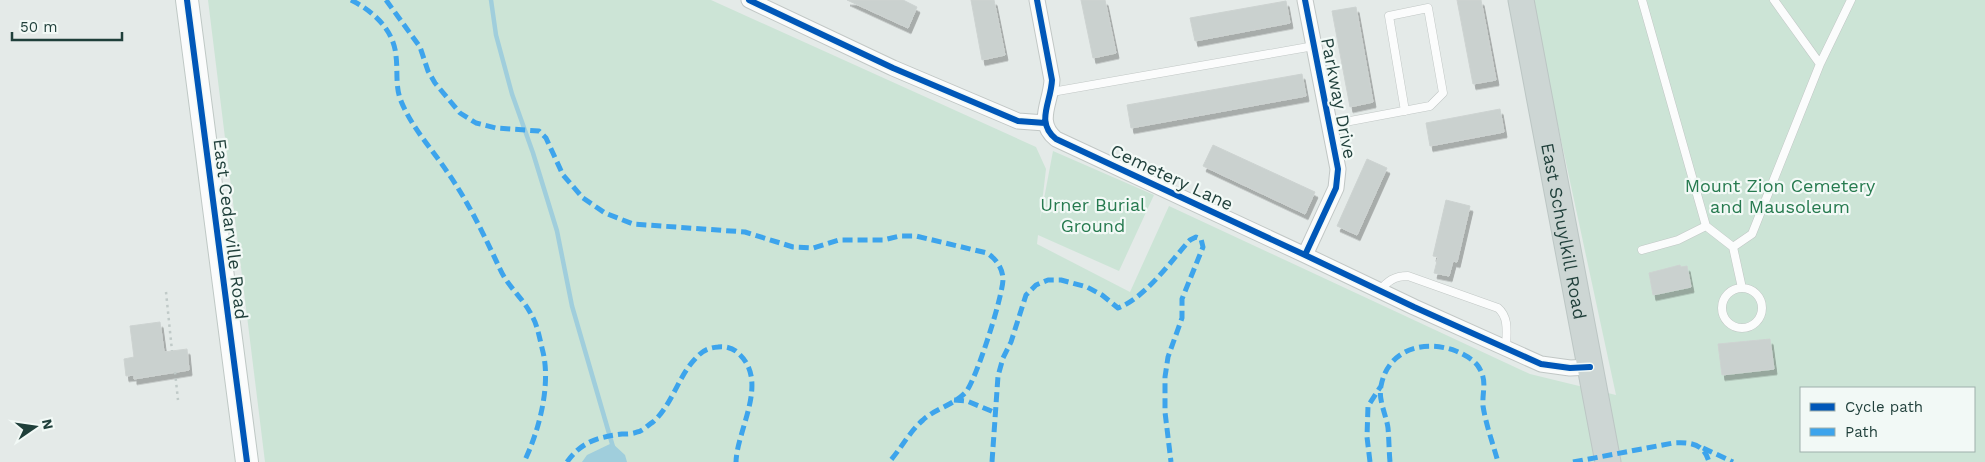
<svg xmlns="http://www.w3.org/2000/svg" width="1985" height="462" viewBox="0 0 1985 462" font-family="'Work Sans',sans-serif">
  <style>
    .green { fill: #cce4d6; fill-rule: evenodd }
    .water { fill: #a0cedc }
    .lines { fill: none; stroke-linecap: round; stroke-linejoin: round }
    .stream { stroke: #a0cedc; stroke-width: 4.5 }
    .building { fill: #cad1cf; stroke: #cdd3d1; filter: url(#shadow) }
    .lane-casing { stroke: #c1c7c5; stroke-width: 9 }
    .street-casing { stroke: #c1c7c5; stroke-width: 17 }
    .secondary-casing { stroke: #bfc8c5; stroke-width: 24 }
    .primary-casing { stroke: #bcc6c4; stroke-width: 27 }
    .path { stroke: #c0cac8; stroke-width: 2.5; stroke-dasharray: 2.5 4; stroke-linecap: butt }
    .lane { stroke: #fbfcfc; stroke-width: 8 }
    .street { stroke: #fbfcfc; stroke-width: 15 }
    .secondary { stroke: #fbfcfc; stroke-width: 22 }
    .primary { stroke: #cdd6d4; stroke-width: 25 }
    .quiet { stroke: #3da4ec; stroke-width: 5; stroke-dasharray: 10 5; stroke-linecap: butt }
    .cycleway-casing { stroke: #f2f9f6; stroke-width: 9 }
    .cycleway { stroke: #0057b8; stroke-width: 6 }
    .labels { text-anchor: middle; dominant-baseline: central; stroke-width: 4.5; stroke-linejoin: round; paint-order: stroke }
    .street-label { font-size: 18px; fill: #1f3f3a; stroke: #f2f9f6 }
    .park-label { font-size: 18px; fill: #267a4f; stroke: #f2f9f6 }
  </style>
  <defs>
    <filter id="shadow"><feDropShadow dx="3" dy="5.5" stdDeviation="0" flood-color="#0004"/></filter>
  </defs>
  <rect width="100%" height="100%" fill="#e4eae8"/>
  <path class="green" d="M208 0H711L1036 147 1046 169 1040 220 1053 151 1154 195 1119 271 1038 235 1037 244 1130 292 1169 206 1530 374 1616 395 1531 0H1985V462H265ZM1801 388H1974V451H1801Z"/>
  <path class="water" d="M612 443 625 455 627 462H582L587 455Z"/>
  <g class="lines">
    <path class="stream" d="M491 0 496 35 512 94 533 153 557 231 572 306 613 447"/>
  </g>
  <path class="building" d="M847 0H903L917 7 908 28Z
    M971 0H994L1005 55 982 60Z
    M1081 0H1105L1116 53 1093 58Z
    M1457 0H1481L1496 80 1473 84Z
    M1286 1 1290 23 1195 41 1190 18Z
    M1356 7 1373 102 1350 107 1332 11Z
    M1302 74 1306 96 1131 128 1127 105Z
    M1500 109 1504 132 1430 146 1426 123Z
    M1213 145 1315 192 1305 214 1203 166Z
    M1367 159 1387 168 1357 235 1337 226Z
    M1446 200 1470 206 1457 262 1453 261 1449 276 1434 273 1438 257 1433 256Z
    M1680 265 1681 267 1687 266 1691 287 1653 295 1649 273Z
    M160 322 164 352 187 349 189 370 134 379V375L126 376 124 359 134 357 130 326Z
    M1770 339 1774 369 1722 375 1718 344Z"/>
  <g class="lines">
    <defs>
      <path id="lane" d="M1642 0 1706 226 1733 247 1742 288
        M1820 64 1851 0
        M1052 92 1314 46
        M1329 125 1430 106 1443 93 1428 8 1389 16 1405 111
        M1733 247 1752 234 1820 64 1774 0
        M1642 250 1678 240 1706 226
        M1722 308a20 20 0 1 1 40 0a20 20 0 1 1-40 0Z
        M1379 291C1388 281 1394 276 1408 276L1498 308C1510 318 1506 335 1506 349"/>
      <path id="street" d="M749 0 893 68 1018 121 1045 123
        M1037 0 1052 80C1051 103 1035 122 1056 139L1305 255 1414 307 1541 364 1570 368 1590 367
        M1305 255 1336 188 1338 169 1305 0"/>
      <path id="secondary" d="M187 0 247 462"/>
      <g id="primary">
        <path id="s1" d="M1521 0 1608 462"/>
      </g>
    </defs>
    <use href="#lane" class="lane-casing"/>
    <use href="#street" class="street-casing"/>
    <use href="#secondary" class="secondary-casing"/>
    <use href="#primary" class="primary-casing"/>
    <path class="path" d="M166 292 172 351
      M175 372 178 400"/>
    <use href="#lane" class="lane"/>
    <use href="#street" class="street"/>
    <use href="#secondary" class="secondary"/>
    <use href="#primary" class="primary"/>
    <path class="quiet" d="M351 0C373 11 394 30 396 56 398 71 395 86 401 101 412 128 432 149 448 173 469 203 485 237 500 269 508 287 524 299 532 316 538 326 540 341 543 352 551 386 539 431 524 462
      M386 0 420 47 428 71 435 83 460 113 476 123 496 128 539 131 546 138 563 175 583 198 605 213 633 224 745 232 793 247 813 248 839 240H883L900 236H916L987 253C996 259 1002 267 1003 278 1004 293 975 384 965 393 953 405 935 409 923 420 909 432 901 449 889 462
      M954 400 967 401 996 413
      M1703 448 1733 462
      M567 462C581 442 598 437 622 434 627 434 633 434 637 432 643 431 648 425 653 422 672 405 678 377 695 359 702 351 707 348 718 347 725 346 733 348 738 353 770 381 737 429 736 462
      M992 462 998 376 1003 358 1011 342 1026 295 1036 285 1048 280H1061L1087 287 1102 295 1118 308C1145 298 1171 261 1190 240L1196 237 1201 239 1203 247 1182 299V318L1168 357 1165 377V412L1171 462
      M1370 462 1367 437 1368 406 1381 386
      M1390 462C1389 451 1389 439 1388 428 1386 414 1378 400 1381 386 1388 349 1424 339 1456 351 1463 354 1473 359 1478 366 1488 381 1482 390 1483 406 1486 425 1493 444 1498 462
      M1573 462 1673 443C1690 442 1704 443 1709 462"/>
    <defs>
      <path id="cycleway" d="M187 0 247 462
        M749 0 893 68 1018 121 1045 123
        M1037 0 1052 80C1051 103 1035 122 1056 139L1305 255 1414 307 1541 364 1570 368 1590 367
        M1305 255 1336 188 1338 169 1305 0"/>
    </defs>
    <use href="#cycleway" class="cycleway-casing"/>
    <use href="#cycleway" class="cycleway"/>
  </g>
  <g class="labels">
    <g class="street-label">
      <text transform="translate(1339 98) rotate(79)">Parkway Drive</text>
      <text transform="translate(1172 177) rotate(25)">Cemetery Lane</text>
      <text transform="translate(231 229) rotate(83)">East Cedarville Road</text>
      <text stroke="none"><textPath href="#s1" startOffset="235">East Schuylkill Road</textPath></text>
    </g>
    <g class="park-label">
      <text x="1780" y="185">Mount Zion Cemetery<tspan x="1780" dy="21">and Mausoleum</tspan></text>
      <text x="1093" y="204">Urner Burial<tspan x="1093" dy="21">Ground</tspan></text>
    </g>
  </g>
  <rect x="1800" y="387" width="175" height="65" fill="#f2f9f6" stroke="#9eafab"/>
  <rect x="1810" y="403" width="25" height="8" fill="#0057b8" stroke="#9eafab"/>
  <text x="1845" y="412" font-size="15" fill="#1f3f3a">Cycle path</text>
  <rect x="1810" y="428" width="25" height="8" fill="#3da4ec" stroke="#9eafab"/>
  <text x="1845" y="437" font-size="15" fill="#1f3f3a">Path</text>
  <g transform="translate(35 427) rotate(77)" stroke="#f2f9f6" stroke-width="4" paint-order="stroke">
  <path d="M0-4L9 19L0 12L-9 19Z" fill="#1f3f3a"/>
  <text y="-8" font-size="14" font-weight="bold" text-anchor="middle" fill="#1f3f3a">N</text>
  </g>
  <path d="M12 32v8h110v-8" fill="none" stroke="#1f3f3a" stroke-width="2.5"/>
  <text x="20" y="32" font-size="15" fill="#1f3f3a" stroke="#f2f9f6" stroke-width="4" paint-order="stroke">50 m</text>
</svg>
